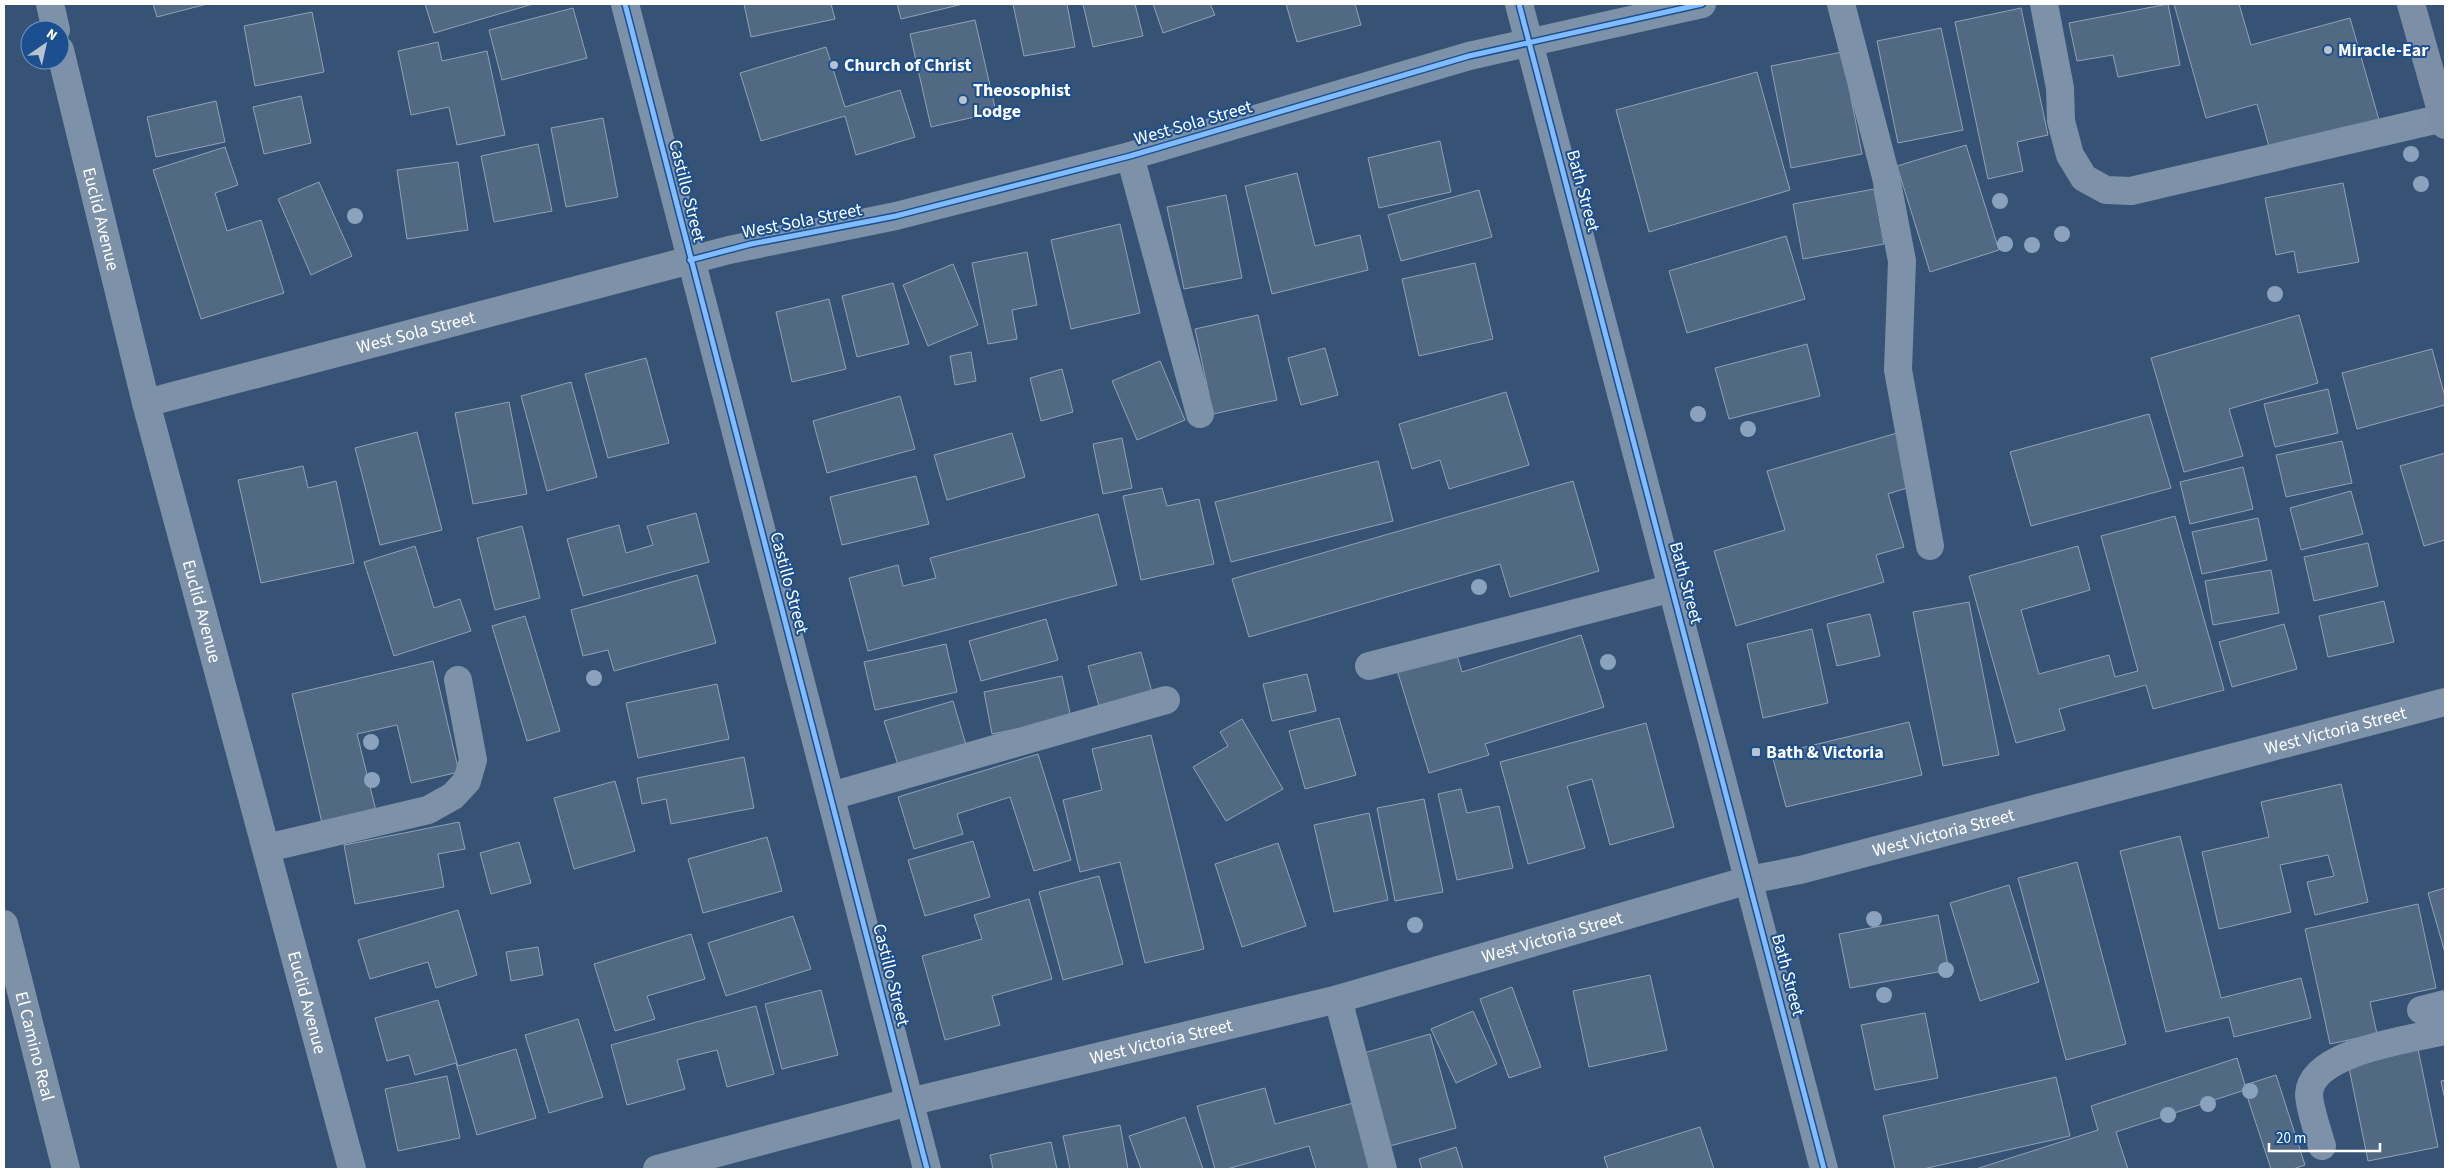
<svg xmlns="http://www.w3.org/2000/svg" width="2449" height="1173" viewBox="0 0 2449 1173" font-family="'Source Sans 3',sans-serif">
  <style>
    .building { fill: #526984; stroke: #92a2b6 }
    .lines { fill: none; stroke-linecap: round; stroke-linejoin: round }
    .minor { stroke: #7d92a8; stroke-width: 28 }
    .major { stroke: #7d8ea7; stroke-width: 28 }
    .highway { stroke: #7e92a7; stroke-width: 28 }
    .cycleway-casing { stroke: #1b4f8f; stroke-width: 8 }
    .cycleway { stroke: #80bcff; stroke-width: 5 }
    .tree { fill: #8aa2be }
    .poi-dot { fill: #b9c2ce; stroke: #1b4f8f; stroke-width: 2 }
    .labels { text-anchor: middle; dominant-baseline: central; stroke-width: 4; stroke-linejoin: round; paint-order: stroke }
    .poi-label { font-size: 18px; font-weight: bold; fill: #fff; stroke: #1b4f8f; text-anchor: start }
    .street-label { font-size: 18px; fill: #fff; stroke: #1b4f8f }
  </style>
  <rect width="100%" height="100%" fill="#365274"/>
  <path class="building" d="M153 4H207L157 17Z
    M425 4H533L434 33Z
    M744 4H831L835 19 751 37Z
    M897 4H963L901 19Z
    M1013 4H1067L1075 47 1024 56Z
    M1083 4H1135L1143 36 1093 47Z
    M1153 4H1210L1215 15 1163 33Z
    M1286 4H1355L1361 25 1297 42Z
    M2168 4 2180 65 2118 77 2113 55 2077 61 2069 23Z
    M2174 4H2239L2251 45 2350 18 2379 120 2270 150 2257 104 2206 118Z
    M573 8 587 58 502 80 489 30Z
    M2021 8 2048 135 2017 142 2023 171 1988 179 1955 22Z
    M312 12 324 72 255 86 244 26Z
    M975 20 996 112 931 127 910 34Z
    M1941 28 1963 130 1898 143 1877 41Z
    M438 42 442 61 487 51 505 135 457 145 449 107 411 115 398 51Z
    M826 47 845 107 900 90 915 137 856 155 845 116 761 141 740 73Z
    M1842 52 1862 154 1791 168 1771 66Z
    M1757 72 1790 190 1649 232 1616 110Z
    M301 96 311 143 264 154 253 107Z
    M216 101 225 142 156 157 147 117Z
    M603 118 618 197 566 207 551 128Z
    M1440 141 1451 192 1379 208 1368 158Z
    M538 144 552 211 494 222 481 156Z
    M1966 145 1999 250 1930 272 1897 166Z
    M225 147 238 185 215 193 227 231 261 220 284 293 201 319 153 170Z
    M458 162 468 230 407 239 397 170Z
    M1297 173 1315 246 1360 235 1368 270 1272 294 1245 186Z
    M319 182 352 256 311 275 278 199Z
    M2343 183 2359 262 2298 273 2294 251 2276 255 2265 198Z
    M1874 189 1884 244 1803 259 1793 204Z
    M1479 190 1492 237 1401 261 1388 215Z
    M1226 195 1242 278 1184 289 1167 207Z
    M1120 224 1140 313 1071 329 1051 240Z
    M1786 236 1805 299 1687 333 1669 271Z
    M1027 252 1037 305 1012 310 1017 339 988 344 972 263Z
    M1475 263 1493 339 1419 356 1402 279Z
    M953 264 978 325 928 346 903 285Z
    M893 283 909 344 857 357 842 296Z
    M829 299 846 369 792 382 776 312Z
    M1258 315 1277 400 1213 414 1195 329Z
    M2299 315 2318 383 2229 409 2243 456 2184 472 2151 358Z
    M1807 344 1820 396 1729 419 1715 368Z
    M1325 348 1338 395 1301 405 1288 358Z
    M2432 349 2445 397V405L2357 429 2342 373Z
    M971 352 976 381 955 385 950 356Z
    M646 358 669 443 608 458 585 374Z
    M1160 361 1185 420 1137 440 1112 381Z
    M1062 369 1073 412 1041 421 1030 378Z
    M571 382 597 477 547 491 521 396Z
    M2328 389 2338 433 2275 447 2264 404Z
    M1506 392 1529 465 1449 489 1440 460 1412 469 1399 424Z
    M900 396 915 449 827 473 813 421Z
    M509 402 527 494 473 504 455 413Z
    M2149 414 2171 488 2031 526 2010 452Z
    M417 432 442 530 380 545 355 448Z
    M1012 433 1025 477 947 500 934 455Z
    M1897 433 1913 486 1888 494 1904 547 1876 555 1884 582 1736 626 1714 551 1785 530 1767 471Z
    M1122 438 1132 488 1103 494 1093 444Z
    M2342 441 2352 483 2286 497 2276 455Z
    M2445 453V540L2424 546 2400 466Z
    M1378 461 1393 521 1231 562 1215 502Z
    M303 466 308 488 336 481 354 563 261 583 238 480Z
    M2243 467 2253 509 2190 524 2180 482Z
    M916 476 929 524 842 545 830 497Z
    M1573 481 1599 571 1510 597 1500 564 1249 637 1232 579Z
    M1162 488 1167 506 1199 499 1214 564 1141 580 1123 496Z
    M2351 491 2363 534 2301 550 2290 508Z
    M696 513 709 562 583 596 567 539 619 525 626 553 653 545 647 526Z
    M1098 514 1117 585 868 651 849 578 898 565 903 586 936 578 930 558Z
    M2175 516 2224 690 2153 709 2146 685 2059 709 2065 730 2016 743 1969 576 2078 546 2090 590 2021 610 2039 674 2109 655 2115 677 2138 671 2101 536Z
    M2258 518 2267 560 2202 574 2192 532Z
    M522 526 540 598 495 610 477 538Z
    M2368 543 2378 586 2314 601 2304 557Z
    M415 546 434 608 460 599 471 631 394 656 364 562Z
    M2271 570 2279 613 2213 625 2205 581Z
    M697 575 716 643 614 671 608 650 583 656 571 610Z
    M2384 601 2394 642 2328 657 2319 616Z
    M1969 602 1999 755 1943 766 1913 612Z
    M1870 614 1880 656 1837 666 1827 624Z
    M525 616 560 731 527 741 492 626Z
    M1046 619 1058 660 981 681 969 641Z
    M2284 624 2297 669 2232 687 2219 642Z
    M1812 629 1828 703 1763 718 1747 644Z
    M1581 635 1604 707 1485 744 1489 755 1429 773 1397 670 1456 652 1462 672Z
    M946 644 957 692 875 710 864 662Z
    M1141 652 1153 696 1100 710 1088 666Z
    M433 661 459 772 411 783 397 725 357 734 376 811 322 823 292 694Z
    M1307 674 1316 711 1272 721 1263 684Z
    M1062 676 1071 718 992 734 984 692Z
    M717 684 729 739 638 758 626 703Z
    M953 701 966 745 898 765 884 721Z
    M1339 718 1356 775 1305 789 1289 731Z
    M1242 719 1283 789 1226 821 1193 767 1228 746 1220 732Z
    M1909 722 1922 775 1786 807 1772 755Z
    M1646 723 1674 827 1610 845 1592 779 1567 786 1585 848 1528 864 1500 762Z
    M1151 735 1204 949 1145 963 1120 862 1080 872 1063 800 1102 790 1092 749Z
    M1038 754 1071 860 1034 871 1010 797 957 814 963 834 914 849 898 797Z
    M744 757 754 808 671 824 666 799 642 804 637 778Z
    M615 781 635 851 574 869 554 798Z
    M2341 784 2368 902 2315 915 2307 882 2334 876 2328 855 2280 865 2291 912 2219 929 2202 852 2269 837 2261 802Z
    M1461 789 1467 813 1499 806 1513 868 1457 880 1438 794Z
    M1424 799 1443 892 1395 901 1377 808Z
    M1369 813 1388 900 1334 912 1314 825Z
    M459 822 465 849 438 854 444 887 355 904 344 845Z
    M2180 836 2221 998 2301 978 2311 1018 2234 1037 2229 1017 2166 1032 2120 851Z
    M767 837 782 891 703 913 688 859Z
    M973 841 990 897 925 916 908 860Z
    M519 842 531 883 491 894 480 853Z
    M1278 843 1306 926 1242 947 1215 864Z
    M2077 862 2126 1044 2066 1060 2018 878Z
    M1099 876 1123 964 1063 980 1039 892Z
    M2009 885 2039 982 1980 1001 1950 903Z
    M2445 888V953L2428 893Z
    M1029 899 1052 979 992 996 1000 1025 945 1040 922 956 982 939 974 915Z
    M2418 904 2436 988 2370 1002 2377 1034 2330 1044 2305 929Z
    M458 910 477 975 436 988 428 962 370 979 358 940Z
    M1938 915 1949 970 1850 988 1839 934Z
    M793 916 811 969 726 996 708 943Z
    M691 934 705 979 647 996 655 1019 615 1031 594 964Z
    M538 947 543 975 511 981 506 952Z
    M1650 975 1667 1050 1589 1067 1573 991Z
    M1512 987 1541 1067 1509 1078 1480 999Z
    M821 990 838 1055 782 1069 765 1004Z
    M438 1000 458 1066 516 1049 536 1118 477 1135 456 1063 415 1075 409 1055 387 1061 375 1018Z
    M756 1006 774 1074 727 1087 717 1050 677 1060 685 1089 627 1105 611 1045Z
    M1473 1011 1497 1064 1456 1083 1431 1029Z
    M1925 1013 1938 1078 1875 1090 1861 1025Z
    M578 1019 603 1097 549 1113 525 1035Z
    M1430 1034 1456 1128 1390 1146 1364 1053Z
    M2418 1049 2438 1147 2368 1161 2348 1063Z
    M2237 1058 2245 1085 2276 1075 2305 1165 2293 1169H2271L2245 1090 2116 1132 2128 1169H1976L2098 1130 2091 1106Z
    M447 1076 460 1138 398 1151 385 1089Z
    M2056 1077 2070 1136 1923 1169H1895L1883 1116Z
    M2445 1080V1100L2441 1081Z
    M1265 1088 1275 1124 1353 1103 1372 1169H1316L1309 1146 1227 1169H1215L1197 1106Z
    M1185 1117 1203 1169H1141L1129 1136Z
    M1120 1125 1128 1169H1070L1063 1136Z
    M1700 1127 1714 1169H1608L1604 1157Z
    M1051 1142 1057 1169H993L990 1155Z
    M1456 1147 1463 1169H1422L1419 1159Z"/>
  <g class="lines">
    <g class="minor">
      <path d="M50 4 56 30"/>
      <path d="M625 4 927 1169"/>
      <path d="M1519 4 1824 1169"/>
      <path d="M1841 4 1886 177 1902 261 1898 370 1930 546"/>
      <path d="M2044 4 2060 88 2061 121 2070 155 2084 178 2106 190 2131 191 2443 118"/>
      <path id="s1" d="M60 50 146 403 352 1169"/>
      <path d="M1130 156 1200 414"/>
      <path id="s2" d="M146 403 729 250 896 216 1130 156 1469 56 1702 4"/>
      <path d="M1369 666 1673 588"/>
      <path d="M831 796 1166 700"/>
      <path d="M267 848 428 810 453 796 467 781 473 760 458 680"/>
      <path d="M1338 999 1383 1169"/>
      <path d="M2421 1010 2445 1004"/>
      <path d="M2322 1146C2318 1132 2309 1107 2309 1094 2311 1051 2413 1039 2445 1031"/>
      <path id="s3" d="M657 1169 909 1102 1338 999 1749 880 1800 870 2445 702"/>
    </g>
    <path class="major" d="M2411 4 2445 125"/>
    <path class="highway" id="s4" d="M4 924 66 1169"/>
    <defs>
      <path id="cycleway" d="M625 4 927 1169
        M1519 4 1824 1169
        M690 260 751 244 896 216 1130 156 1469 56 1702 4"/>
    </defs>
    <use href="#cycleway" class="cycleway-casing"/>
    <use href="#cycleway" class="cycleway"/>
  </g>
  <g class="tree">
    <circle cx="2411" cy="154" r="8"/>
    <circle cx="2421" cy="184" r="8"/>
    <circle cx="2000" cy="201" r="8"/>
    <circle cx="355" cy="216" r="8"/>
    <circle cx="2062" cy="234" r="8"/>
    <circle cx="2005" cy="244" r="8"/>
    <circle cx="2032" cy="245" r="8"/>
    <circle cx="2275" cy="294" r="8"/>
    <circle cx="1698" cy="414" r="8"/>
    <circle cx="1748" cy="429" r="8"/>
    <circle cx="1479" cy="587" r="8"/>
    <circle cx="1608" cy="662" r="8"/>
    <circle cx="594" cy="678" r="8"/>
    <circle cx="371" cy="742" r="8"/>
    <circle cx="372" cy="780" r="8"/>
    <circle cx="1874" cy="919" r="8"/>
    <circle cx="1415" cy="925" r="8"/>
    <circle cx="1946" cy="970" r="8"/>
    <circle cx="1884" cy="995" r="8"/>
    <circle cx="2250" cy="1091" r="8"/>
    <circle cx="2208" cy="1104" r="8"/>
    <circle cx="2168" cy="1115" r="8"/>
  </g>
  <g class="poi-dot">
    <circle cx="2328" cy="50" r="5"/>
    <circle cx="834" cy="65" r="5"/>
    <circle cx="963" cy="100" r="5"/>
    <rect x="1751" y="747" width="10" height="10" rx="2.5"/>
  </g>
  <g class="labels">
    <g class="poi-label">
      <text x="2338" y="50">Miracle-Ear</text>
      <text x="844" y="65">Church of Christ</text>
      <text x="973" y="90">Theosophist<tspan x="973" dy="21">Lodge</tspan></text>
      <text x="1766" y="752">Bath &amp; Victoria</text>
    </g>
    <g class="street-label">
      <text transform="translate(1193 123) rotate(-16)">West Sola Street</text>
      <text transform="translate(687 191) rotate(76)">Castillo Street</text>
      <text transform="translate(1583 191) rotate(75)">Bath Street</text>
      <text stroke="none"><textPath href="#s1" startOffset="174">Euclid Avenue</textPath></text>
      <text transform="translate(802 221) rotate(-11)">West Sola Street</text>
      <text stroke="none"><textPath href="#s2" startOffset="279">West Sola Street</textPath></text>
      <text transform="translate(789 583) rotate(75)">Castillo Street</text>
      <text transform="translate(1686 583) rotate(75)">Bath Street</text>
      <text stroke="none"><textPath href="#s1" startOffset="579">Euclid Avenue</textPath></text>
      <text stroke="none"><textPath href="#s3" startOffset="1735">West Victoria Street</textPath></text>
      <text stroke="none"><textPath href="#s3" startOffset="1330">West Victoria Street</textPath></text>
      <text stroke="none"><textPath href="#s3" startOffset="925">West Victoria Street</textPath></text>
      <text transform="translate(891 975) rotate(76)">Castillo Street</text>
      <text transform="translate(1788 975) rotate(75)">Bath Street</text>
      <text stroke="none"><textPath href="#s1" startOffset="984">Euclid Avenue</textPath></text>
      <text stroke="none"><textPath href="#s3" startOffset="520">West Victoria Street</textPath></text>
      <text stroke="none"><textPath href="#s4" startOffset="126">El Camino Real</textPath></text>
    </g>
  </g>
  <rect width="2449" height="1173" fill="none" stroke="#ffffff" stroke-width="10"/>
  <g transform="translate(45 45) rotate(34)"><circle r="24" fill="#1b4f8f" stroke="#7695bc"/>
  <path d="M0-4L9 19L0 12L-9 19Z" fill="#b9c2ce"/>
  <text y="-8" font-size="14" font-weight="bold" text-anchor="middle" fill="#ffffff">N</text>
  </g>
  <path d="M2269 1143v8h111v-8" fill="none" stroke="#ffffff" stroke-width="2.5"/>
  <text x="2276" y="1143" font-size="15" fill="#ffffff" stroke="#1b4f8f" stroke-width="4" paint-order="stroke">20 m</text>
</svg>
